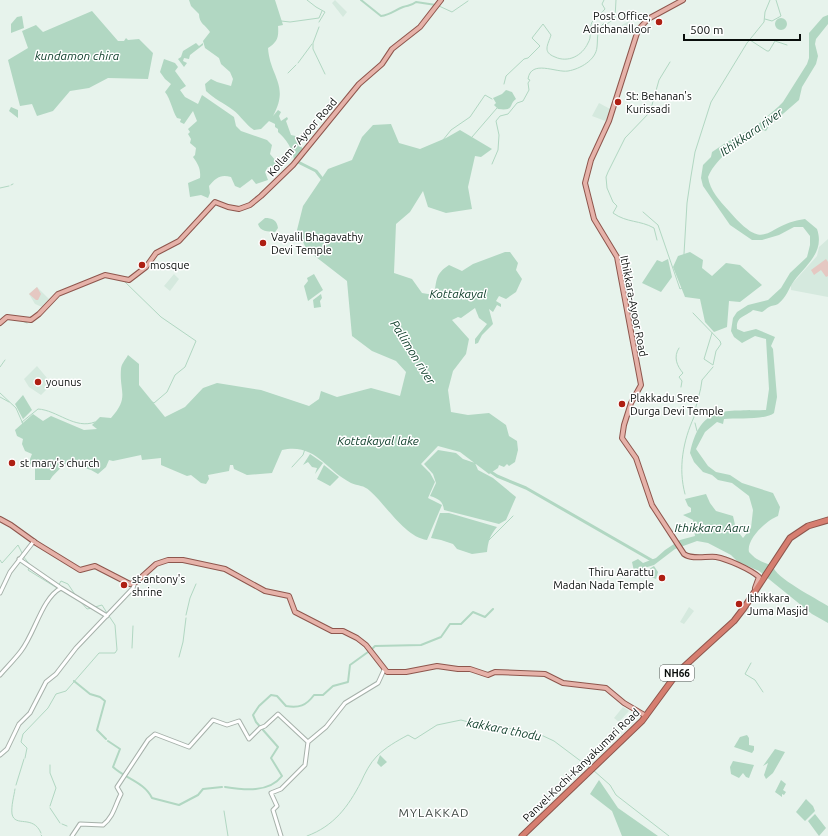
<svg xmlns="http://www.w3.org/2000/svg" width="828" height="836" viewBox="0 0 828 836" font-family="Ubuntu,sans-serif">
  <style>
    .built { fill: #d5e9de }
    .green { fill: #e5c8c2 }
    .water { fill: #b1d7c2 }
    .lines { fill: none; stroke-linecap: round; stroke-linejoin: round }
    .stream { stroke: #b1d7c2; stroke-width: 1 }
    .canal { stroke: #b1d7c2; stroke-width: 2 }
    .river { stroke: #b1d7c2; stroke-width: 3 }
    .minor-casing { stroke: #a6b1aa; stroke-width: 5 }
    .major-casing { stroke: #8e564d; stroke-width: 6 }
    .highway-casing { stroke: #8e564d; stroke-width: 7 }
    .minor { stroke: #fff; stroke-width: 3 }
    .major { stroke: #e6b2a9; stroke-width: 4 }
    .highway { stroke: #d67e70; stroke-width: 5 }
    .poi-dot { fill: #ae1f13; stroke: #fff; stroke-width: 1.5 }
    .labels { text-anchor: middle; dominant-baseline: central; stroke-width: 3; stroke-linejoin: round; paint-order: stroke }
    .shield { fill: #fff; stroke: #535654; stroke-width: 1 }
    .shield-label { font-size: 10px; font-weight: bold; fill: #090d0b }
    .poi-label { font-size: 11px; fill: #090d0b; stroke: #fff; text-anchor: start }
    .street-label { font-size: 11px; fill: #090d0b; stroke: #fff }
    .water-label { font-size: 12px; font-style: italic; fill: #0a3b26; stroke: #fff }
    .neighbourhood-label { font-size: 12px; letter-spacing: 1px; fill: #3b443f; stroke: #fff }
  </style>
  <rect width="100%" height="100%" fill="#e7f3ec"/>
  <path class="built" d="M335 0 347 12 343 17 332 3Z
    M629 21 632 28 627 33 622 29V25Z
    M599 103 612 110 608 122 592 116Z
    M828 239V297L791 290V285L817 256 819 247Z
    M174 274 179 279 170 291 164 286Z
    M37 287 49 299 42 307 35 304 29 294Z
    M37 366 52 384 41 395 29 387 24 379Z
    M689 607 694 611 684 624 680 622Z
    M623 707 629 711 619 722 614 718Z"/>
  <path class="green" d="M826 259 828 262V276L826 277 821 270 814 275 811 270Z
    M37 287 41 294 38 300H36L29 294Z"/>
  <path class="water" d="M189 0H275L283 25 278 26C279 38 277 42 268 48 270 77 290 85 273 116L278 110 281 112 279 116 281 121 287 117 288 119 286 121 291 135 300 137 299 144 303 149 294 160C293 149 286 139 278 132V129L275 127V124L269 121 271 119 261 129 254 130C245 124 241 116 233 110 224 103 214 99 206 91L205 84 211 79 217 82 231 86 233 79 230 72 221 64 219 58 205 48 203 41 210 32C206 25 199 24 199 14L191 6Z
    M92 11 118 41H124L126 38 128 40 139 39 153 53 148 79 108 78 89 88 70 91 53 111 37 116 32 104 20 106 8 60 28 48 22 31 36 25 43 32Z
    M828 15V24L816 39 815 44 818 56 816 64 802 87 799 100 769 126 766 131 763 130C742 142 718 154 708 177 710 191 720 201 729 211 768 256 764 224 805 219L817 229C825 252 806 265 794 281 788 289 787 297 778 304 775 306 772 305 769 307 767 308 764 311 762 312L753 310C745 317 736 316 737 329L744 332 756 329 775 337 771 346 773 349 777 397 774 413C766 420 737 418 724 419L723 424 717 422 705 432 696 449 708 466 716 472 730 475 742 483 773 493 780 507 778 516C767 520 746 539 749 552 757 561 763 562 773 566 774 577 817 599 828 606V623L812 614 759 571 738 562 731 555 708 543 697 541 675 549 654 565 634 571 632 562 638 559 643 563 656 558 665 550 680 540 695 536 693 520 683 515 691 512V508L688 506 685 499 706 494 710 503 716 511 733 516 736 529 743 538 751 528 753 510 749 496 732 483 718 480 712 475 703 472 694 462 690 453C701 403 726 412 766 410L769 389 766 339 755 336 742 343 734 337 731 331 733 318 737 312 748 305 768 300 781 288 790 273 807 257 810 245V236L803 227H794L779 235 762 240H752L730 225 703 186 701 178 703 165 711 157 712 152 727 142 756 126 778 107 783 102 807 64 809 58V33L823 17Z
    M22 16 24 28 11 33V24L17 17Z
    M775 24a6 6 0 1 1 12 0a6 6 0 1 1-12 0Z
    M196 43 199 46 203 43V45L190 55 189 59 184 58 183 61 187 63 184 67 178 59 181 57 183 51Z
    M164 59 175 63 178 67 175 71 186 86 180 90 185 97 198 104 202 95 234 117 236 126 241 131 267 140 272 145 270 154 282 168 268 167 265 172 268 180 256 184 252 179 240 188 235 186 231 177C220 174 216 178 209 186L210 193 208 198 201 195 190 197 188 183 200 178C201 169 198 164 193 157L195 155 196 148 190 143 191 139 188 134 190 132 188 129 197 121 193 111 184 124 180 122 181 119 177 118C172 110 171 100 165 92L171 84 165 79 160 72Z
    M506 90 512 92 516 99C508 105 515 111 498 109L494 105 496 103 493 98 502 94Z
    M11 107 18 110V118L9 111Z
    M391 124 399 143 420 149 446 138 460 130 492 149 481 157 475 156 468 187 472 209 446 213 428 207 423 191 410 212 396 224 394 273 412 279 422 293 434 295C437 280 435 274 449 265L462 271 473 264 505 252H510L518 263 516 270 522 279 516 292 506 299 499 296 496 301 501 304V307L497 305 493 312 489 309 493 324 482 335 478 343 475 344V339L487 324 479 318 475 308 461 318 458 317 452 320 469 339 466 354 453 371 448 390 451 412 468 415 489 413 506 425 509 436 517 441 518 450 515 462 509 466 507 464 504 467 499 465 498 468 489 474 460 452 438 446 421 464 430 473 435 482 428 498 442 505 427 540C405 537 386 505 370 491 364 485 358 486 351 483 325 470 316 443 282 450L272 473 247 475 234 469 233 465H230L229 471 208 475 209 479 206 484 201 483 191 475 187 476 161 465V458L142 460 141 455 113 461 109 460 106 467 98 474 91 470 67 463C62 466 52 476 50 480H35V466L30 464V459L32 454 25 451 22 444 23 439 17 436 15 430 33 414 43 421 51 416 84 430 97 429 92 425 100 417 111 418C130 397 119 392 121 369 121 364 126 359 128 355L139 364V385L165 417 185 407 203 388 217 383 261 390 309 406 319 399 321 391 337 397 371 388 400 396 406 372 396 361 372 351 352 336 347 281 307 250 297 230 303 206 328 169 352 160 362 137 373 125Z
    M265 218C272 218 277 220 278 228L275 232C268 231 260 232 258 224Z
    M690 252 703 260 702 268 712 276 726 263 740 265 762 285 740 302 729 301 727 327 714 332 705 322 700 299 685 297 673 267 678 256Z
    M668 259 672 277 661 292 642 283 657 260 662 262Z
    M314 274 323 290 308 301 304 286 308 281 307 278Z
    M321 294 322 298 320 301 321 307 314 308 313 300Z
    M23 395 32 410 23 419 15 404Z
    M438 450 456 453 463 459 475 463 478 470 493 478 516 497 506 520 499 524 444 510C443 501 439 499 430 496L436 483 433 474 424 464Z
    M310 454 323 463 315 474 317 468 312 467 308 462 303 465Z
    M324 465 339 477 330 486 317 479Z
    M440 513H449L497 527C490 535 488 542 487 552L472 554 457 549 453 544 441 540 431 538Z
    M654 566 658 572 656 579 651 577 646 571Z
    M747 735 749 738V745L754 746V750L752 753 734 747 740 737Z
    M775 749 785 752 773 773 766 779 764 775 768 763 763 766Z
    M380 755 387 762 381 767 377 763Z
    M733 761 754 765 749 778 746 777 743 773 739 778 731 774 730 767Z
    M599 780 618 808 658 836H622L612 811 590 794Z
    M781 780 786 784 783 790 786 792 784 795 782 794V797L775 792Z
    M806 799 813 806 815 811 805 821 796 812Z
    M815 814 826 828 819 836 808 821Z"/>
  <g class="lines">
    <path class="stream" d="M307 0 316 7 325 12 319 22
      M439 6 452 12 468 1
      M765 19 772 21 781 16 776 0
      M281 21 290 22 319 18 322 11
      M319 27 313 43V49L325 74
      M750 40 767 51H769L775 41 787 45
      M298 63 312 44
      M288 73 296 65
      M504 84 506 76 524 59 528 58 540 46 532 38 543 24 551 35C548 45 542 52 555 57 568 63 582 56 588 43 592 37 589 29 592 22 595 18 601 14 605 9L602 4 604 0
      M472 137 497 108
      M443 140 451 130 470 117 485 95 492 99
      M492 164 498 150 499 135 496 121 500 116 508 114 517 103 523 101 529 90 528 83 530 80 528 79C531 59 556 73 568 71 580 69 596 60 597 47 598 39 596 31 603 24H607L615 18 616 0
      M11 185 13 184
      M0 188 9 186
      M643 212 658 225 680 289 682 288
      M657 240 654 228C640 220 627 223 613 213L617 206 613 202 607 188 606 177 608 172 625 138 650 112 659 80 670 62
      M684 254 687 203 691 176 695 152 711 102 747 43 764 22 765 12 770 0
      M124 281 161 317 196 341 185 367 175 375 167 392 154 403 152 402
      M77 288 102 278
      M693 313 720 341 721 344 716 351 713 365 704 359 712 333
      M20 320 27 323
      M679 348C673 357 677 366 683 373L679 377 682 381 681 387
      M0 367 5 360
      M0 393 16 408 23 424
      M0 397 9 402
      M694 416C696 403 701 392 702 380L713 367
      M22 422 38 409C57 410 75 430 95 422
      M695 423 697 431
      M292 467 303 455 305 449
      M685 494C678 468 683 441 694 417
      M487 542 513 516
      M23 556 30 565
      M0 560 2 563 18 545 22 553
      M29 568 28 570 57 588 61 581 68 584 76 596
      M80 601 87 609 92 608
      M95 607 102 605 107 613
      M186 615 190 598 196 584
      M132 648 133 626
      M179 657 183 642 186 618
      M751 663 745 674 755 680 763 692
      M25 758 27 748 21 742 23 734 48 708 56 694 66 691 99 653H115L117 650 115 625 109 616
      M50 765V773L56 788 50 806
      M593 770 610 785 616 795 669 836
      M16 785 24 759
      M15 789C14 796 11 806 12 814 15 828 33 814 41 833
      M50 808 60 823
      M224 811 228 836
      M62 824 67 826
      M41 835 42 836
      M307 836C334 826 348 807 361 782 365 773 370 763 377 756 386 747 397 741 408 735L415 739 437 725 461 720 483 726 515 729 539 734 554 741 590 768"/>
    <path class="canal" d="M361 0 381 16C390 15 395 10 403 7 409 5 411 6 416 2L436 5
      M371 650 375 646 421 645 441 637 450 624H461L473 612 485 617 493 609
      M74 681 90 694 100 697 105 701 97 730 106 739
      M108 741 120 749 113 767C126 779 144 782 152 798L179 805 198 795 203 789 222 787
      M225 787C244 790 269 793 282 776L271 758 278 747 256 722 253 715 259 706 271 695 277 696 286 706C299 708 306 706 314 695H323L333 686 348 682 350 665 368 652"/>
    <path class="river" d="M296 161 316 171 323 180
      M488 470 497 476 526 488 653 561"/>
    <defs>
      <path id="minor" d="M19 559 61 588 107 616
        M0 593 10 572 34 541
        M0 675C7 667 15 659 21 651 35 633 42 598 61 588
        M0 755 7 749 19 724 30 713 46 682 56 674 76 648 133 588 135 582
        M72 836 80 824 103 825C114 816 115 805 121 794L117 787 148 740 155 734 189 747 213 720 227 725 239 721 249 739 260 728 265 726 278 714 308 742
        M281 836 273 810 277 806 271 793 281 789 305 765 308 742 326 727 345 703 378 683 384 670"/>
      <path id="major" d="M683 0 648 19 638 30 609 121 591 160 585 183 594 219 617 257 641 385 631 403 624 425 622 438 636 458 652 505 684 554C692 560 706 556 716 557 727 559 750 569 759 577L755 588
        M0 323 7 317 31 320 39 314 58 294 105 275 129 280 146 267 156 253 179 241 215 202 228 207 239 209 250 205 261 196 293 165 359 84 382 64 392 49 420 27 441 0
        M0 519 11 525 36 543 80 570 95 566 130 584 136 582 156 564 168 560H183L225 569 265 591 289 596 295 612 332 631H343L357 638 366 645 387 672H406L437 666 458 669H470L488 675 495 672 545 674 563 683 606 688 624 703 646 716"/>
      <path id="highway" d="M522 836 642 721 678 672 734 621 744 608 790 538 808 526 828 520"/>
    </defs>
    <use href="#minor" class="minor-casing"/>
    <use href="#major" class="major-casing"/>
    <use href="#highway" class="highway-casing"/>
    <use href="#minor" class="minor"/>
    <use href="#major" class="major"/>
    <use href="#highway" class="highway"/>
  </g>
  <g class="poi-dot">
    <circle cx="659" cy="22" r="4"/>
    <circle cx="618" cy="102" r="4"/>
    <circle cx="263" cy="243" r="4"/>
    <circle cx="142" cy="265" r="4"/>
    <circle cx="38" cy="382" r="4"/>
    <circle cx="622" cy="404" r="4"/>
    <circle cx="12" cy="463" r="4"/>
    <circle cx="662" cy="578" r="4"/>
    <circle cx="124" cy="585" r="4"/>
    <circle cx="739" cy="604" r="4"/>
  </g>
  <g class="labels">
    <rect class="shield" x="660" y="665" width="34" height="16" rx="3"/>
    <g class="shield-label">
      <text x="677" y="673">NH66</text>
    </g>
    <g class="poi-label">
      <text x="651" y="16" text-anchor="end">Post Office,<tspan x="651" dy="13">Adichanalloor</tspan></text>
      <text x="626" y="96">St: Behanan's<tspan x="626" dy="13">Kurissadi</tspan></text>
      <text x="271" y="237">Vayalil Bhagavathy<tspan x="271" dy="13">Devi Temple</tspan></text>
      <text x="150" y="265">mosque</text>
      <text x="46" y="382">younus</text>
      <text x="630" y="398">Plakkadu Sree<tspan x="630" dy="13">Durga Devi Temple</tspan></text>
      <text x="20" y="463">st mary's church</text>
      <text x="654" y="572" text-anchor="end">Thiru Aarattu<tspan x="654" dy="13">Madan Nada Temple</tspan></text>
      <text x="132" y="579">st antony's<tspan x="132" dy="13">shrine</tspan></text>
      <text x="747" y="598">Ithikkara<tspan x="747" dy="13">Juma Masjid</tspan></text>
    </g>
    <g class="street-label">
      <text transform="translate(302 137) rotate(-49)">Kollam - Ayoor Road</text>
      <text transform="translate(634 306) rotate(79)">Ithikkara-Ayoor Road</text>
      <text transform="translate(581 765) rotate(-44)">Panvel-Kochi-Kanyakumari Road</text>
    </g>
    <g class="water-label">
      <text x="77" y="55">kundamon chira</text>
      <text transform="translate(751 132) rotate(-35)">Ithikkara river</text>
      <text x="458" y="293">Kottakayal</text>
      <text transform="translate(413 352) rotate(58)">Pallimon river</text>
      <text x="378" y="440">Kottakayal lake</text>
      <text x="712" y="527">Ithikkara Aaru</text>
      <text transform="translate(504 729) rotate(11)">kakkara thodu</text>
    </g>
    <g class="neighbourhood-label">
      <text x="434" y="812">MYLAKKAD</text>
    </g>
  </g>
  <path d="M684 34v6h116v-6" fill="none" stroke="#090d0b" stroke-width="2"/>
  <text x="690" y="34" font-size="12" fill="#090d0b" stroke="#ffffff" stroke-width="3" paint-order="stroke">500 m</text>
</svg>
